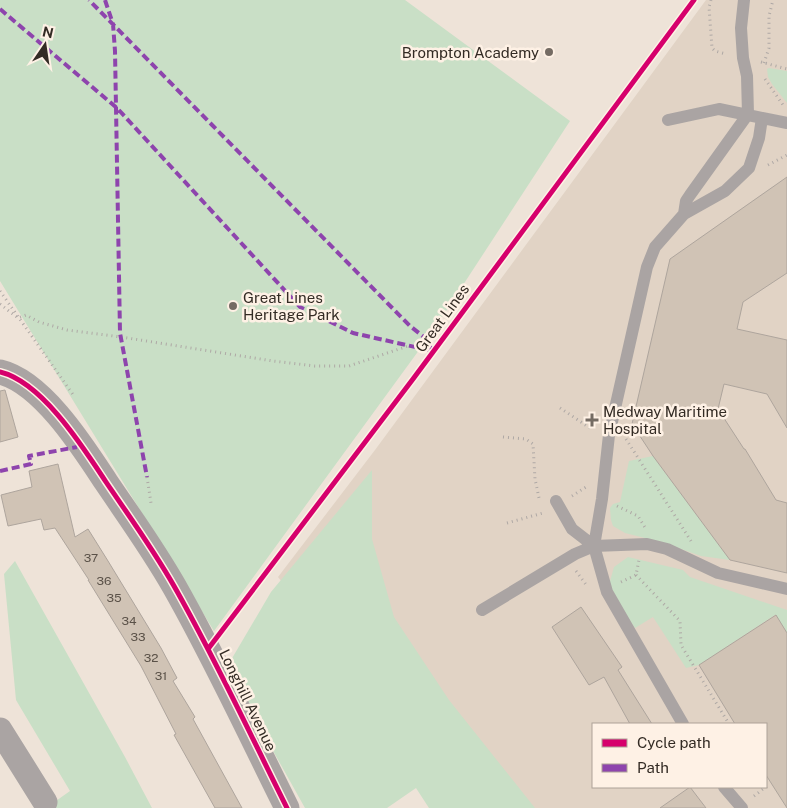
<svg xmlns="http://www.w3.org/2000/svg" width="787" height="808" viewBox="0 0 787 808" font-family="'Public Sans',sans-serif">
  <style>
    .medical { fill: #e1d3c5; fill-rule: evenodd }
    .green { fill: #c9dfc6 }
    .building { fill: #d0c3b5; stroke: #aea59d }
    .lines { fill: none; stroke-linecap: round; stroke-linejoin: round }
    .path { stroke: #aea8a5; stroke-width: 3; stroke-dasharray: 1 4; stroke-linecap: butt }
    .lane { stroke: #aaa4a3; stroke-width: 12 }
    .street { stroke: #aaa4a3; stroke-width: 25 }
    .quiet { stroke: #8e44ad; stroke-width: 4; stroke-dasharray: 8 4; stroke-linecap: butt }
    .cycleway-casing { stroke: #fef1e5; stroke-width: 8 }
    .cycleway { stroke: #d6006c; stroke-width: 5 }
    .poi-dot { fill: #746b63; stroke: #fef1e5; stroke-width: 2 }
    .labels { text-anchor: middle; dominant-baseline: central; stroke-width: 5; stroke-linejoin: round; paint-order: stroke }
    .number-label { font-size: 12px; fill: #5a5148 }
    .poi-label { font-size: 15px; fill: #332b24; stroke: #fef1e5; text-anchor: start }
    .street-label { font-size: 15px; fill: #332b24; stroke: #fef1e5 }
  </style>
  <rect width="100%" height="100%" fill="#eee3d8"/>
  <path class="medical" d="M706 0H787V808H459L278 577 375 450ZM593 724H766V787H593Z"/>
  <path class="green" d="M0 0H405L570 121 433 331 214 631 0 281Z
    M769 68 787 71V103L772 84 768 77 767 69Z
    M653 456 730 560 701 556 661 542 625 533 613 526 611 520 610 508 613 504 620 502 629 461Z
    M372 470V539L394 617 449 700 535 808H429L416 788 387 808H305L224 663 231 660 271 592Z
    M628 557 683 570 690 577 787 610V633L775 615 699 665 686 668 653 617 635 628 607 592 614 567Z
    M15 561 125 757 152 808H46L70 791 16 700 4 574Z"/>
  <path class="building" d="M787 177V273L743 302 737 329 787 340V428L767 394 724 384 718 409 744 449H745L776 500 787 503V573L730 560 653 456 632 424 670 259Z
    M5 390 18 437 0 442V391Z
    M58 464 75 537 88 529 108 561 161 648 177 678 173 681 195 717 193 719 242 808H215L174 735 176 734 141 666 88 580H89L55 528 44 530 41 519 8 526 1 495 32 487 29 471Z
    M581 607 622 667 618 670 652 724H630L604 677 589 685 552 627Z
    M776 615 787 633V808L766 775V724H735L699 665Z
    M690 787 706 808H660Z"/>
  <g class="lines">
    <path class="path" d="M711 0 709 7 712 48 715 51 726 54
      M761 62 787 69
      M764 63 769 48V16L773 0
      M765 79 783 105
      M768 165 787 155
      M0 291 74 396
      M0 304 18 318 26 315 39 322 67 330 121 337 273 361 315 366H349L408 346
      M560 408 593 430
      M503 437 526 439 533 444 535 479 539 498
      M626 439 691 541
      M147 477 151 503
      M572 496 586 487
      M617 506 638 516 646 529
      M507 523 543 513
      M576 571 587 586
      M636 575 680 621 681 645 729 724
      M621 582 636 575 639 560
      M754 796 767 786 766 785"/>
    <path class="lane" d="M668 120 719 109 787 123
      M684 214 725 191 749 168 759 138 762 118
      M556 501 572 529 594 546
      M482 610 575 554 594 546 647 544 667 549 718 573 787 589
      M683 724 607 592 594 546 602 499 609 435 647 267 655 247 684 214 686 201 690 195 748 114 747 76 743 58 741 28 744 0
      M724 787 742 808"/>
    <path class="street" d="M0 372C42 382 83 447 106 482 129 516 153 549 174 586 215 658 250 734 287 808
      M0 730 45 802"/>
    <path class="quiet" d="M105 0 113 24 115 51 120 333 147 477
      M0 9 117 108 300 307 353 333 433 351 424 337 410 326 89 0
      M0 471 31 464 29 456 77 447"/>
    <defs>
      <path id="cycleway" d="M0 372C42 382 83 447 106 482 129 516 153 549 174 586 215 658 250 734 287 808
        M208 649 413 379 694 0"/>
    </defs>
    <use href="#cycleway" class="cycleway-casing"/>
    <use href="#cycleway" class="cycleway"/>
  </g>
  <g class="poi-dot">
    <circle cx="549" cy="52" r="5"/>
    <circle cx="233" cy="306" r="5"/>
    <path d="M589.5 412.5h5v5h5v5h-5v5h-5v-5h-5v-5h5z"/>
  </g>
  <g class="labels">
    <g class="number-label">
      <text x="91" y="558">37</text>
      <text x="104" y="581">36</text>
      <text x="114" y="598">35</text>
      <text x="129" y="621">34</text>
      <text x="138" y="637">33</text>
      <text x="151" y="658">32</text>
      <text x="161" y="676">31</text>
    </g>
    <g class="poi-label">
      <text x="539" y="52" text-anchor="end">Brompton Academy</text>
      <text x="243" y="297">Great Lines<tspan x="243" dy="17">Heritage Park</tspan></text>
      <text x="603" y="411">Medway Maritime<tspan x="603" dy="17">Hospital</tspan></text>
    </g>
    <g class="street-label">
      <text transform="translate(442 318) rotate(-54)">Great Lines</text>
      <text transform="translate(248 700) rotate(64)">Longhill Avenue</text>
    </g>
  </g>
  <rect x="592" y="723" width="175" height="65" fill="#fef1e5" stroke="#ada298"/>
  <rect x="602" y="739" width="25" height="8" fill="#d6006c" stroke="#ada298"/>
  <text x="637" y="748" font-size="15" fill="#332b24">Cycle path</text>
  <rect x="602" y="764" width="25" height="8" fill="#8e44ad" stroke="#ada298"/>
  <text x="637" y="773" font-size="15" fill="#332b24">Path</text>
  <g transform="translate(45 45) rotate(13)" stroke="#fef1e5" stroke-width="4" paint-order="stroke">
  <path d="M0-4L9 19L0 12L-9 19Z" fill="#332b24"/>
  <text y="-8" font-size="14" font-weight="bold" text-anchor="middle" fill="#332b24">N</text>
  </g>
</svg>
